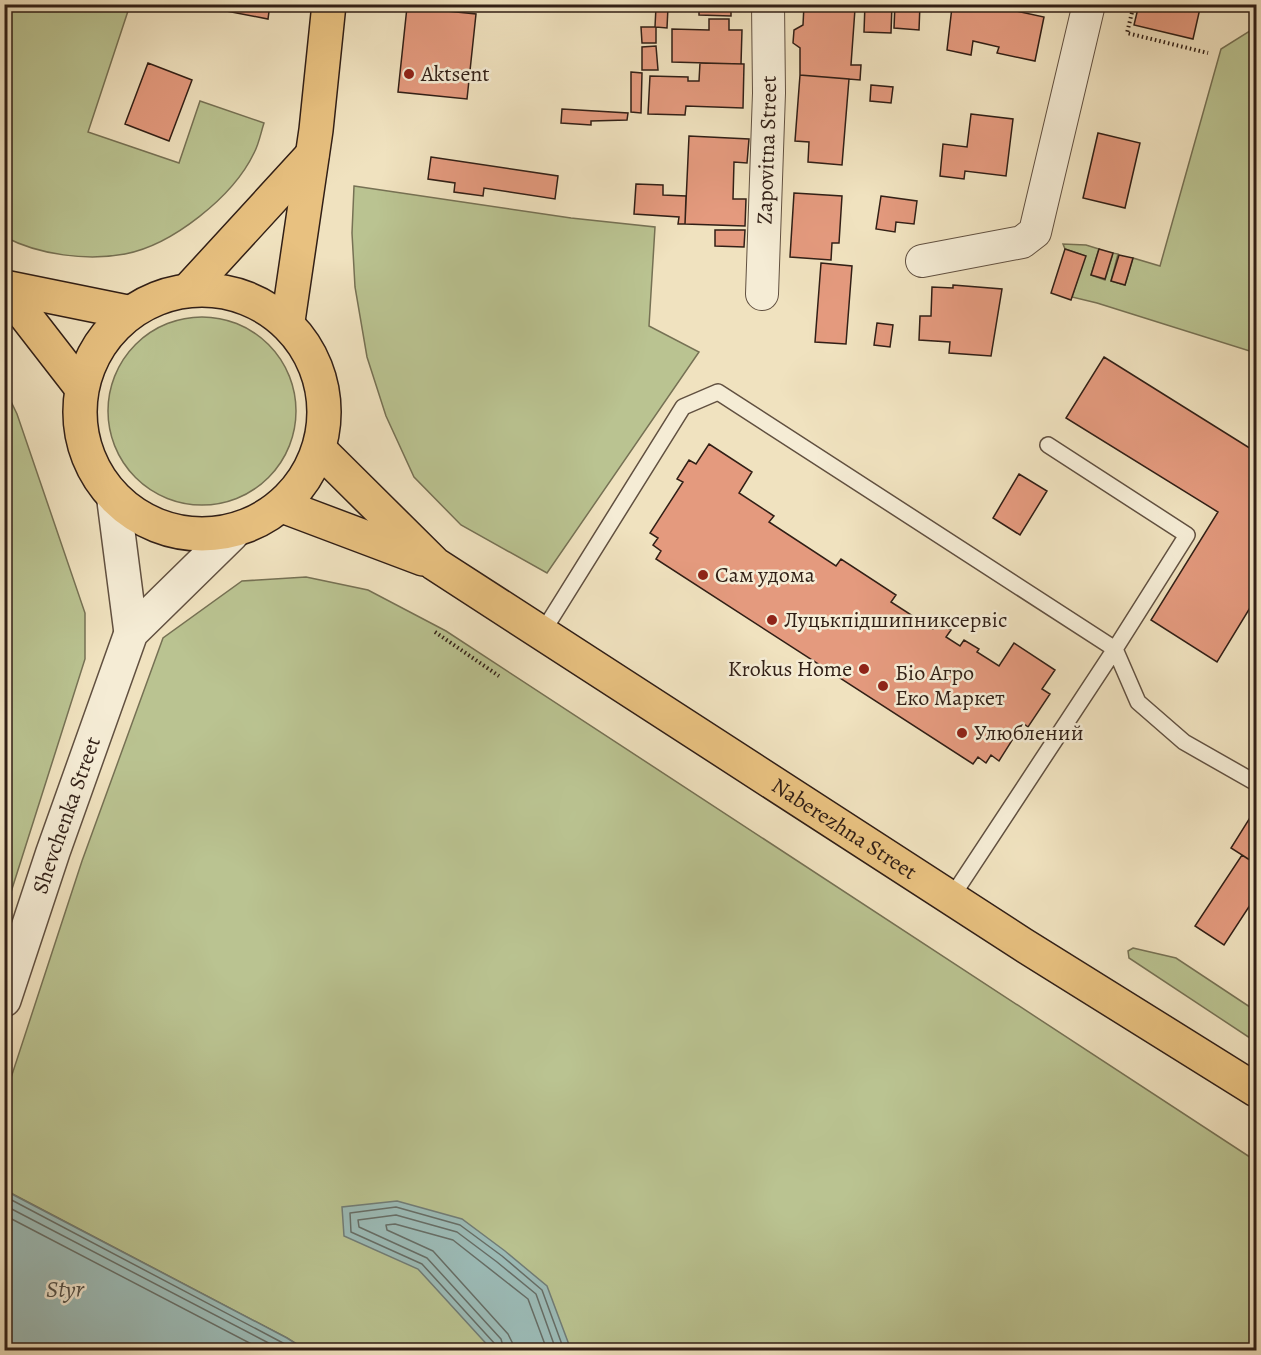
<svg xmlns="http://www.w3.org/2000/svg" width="1261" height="1355" viewBox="0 0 1261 1355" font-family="Alegreya,serif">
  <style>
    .green { fill: #bac391; stroke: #767154; stroke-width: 1.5 }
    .water { fill: #9cbcb8; stroke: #717d77; stroke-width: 1.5 }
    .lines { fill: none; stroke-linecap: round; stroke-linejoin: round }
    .shore { stroke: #666e67; stroke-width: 1.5 }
    .building { fill: #e49a7e; stroke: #311f16; stroke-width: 1.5 }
    .service-casing { stroke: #615040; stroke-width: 18 }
    .minor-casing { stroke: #615040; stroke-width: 34 }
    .tertiary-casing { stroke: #615040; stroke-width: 36 }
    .primary-casing { stroke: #311f16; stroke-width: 36 }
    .path { stroke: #311f16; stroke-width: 4; stroke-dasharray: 1.5 3; stroke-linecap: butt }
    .service { stroke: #f5ecd5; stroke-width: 15 }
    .minor { stroke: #f5ecd5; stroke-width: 32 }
    .tertiary { stroke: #f5ecd5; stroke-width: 33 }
    .primary { stroke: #e8c180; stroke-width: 33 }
    .poi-dot { fill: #8f2418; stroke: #f5ecd5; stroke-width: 2 }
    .labels { text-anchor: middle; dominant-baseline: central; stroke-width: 5; stroke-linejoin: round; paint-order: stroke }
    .poi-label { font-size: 22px; fill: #311f16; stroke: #f5ecd5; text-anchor: start }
    .street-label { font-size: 22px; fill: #311f16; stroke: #f5ecd5 }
    .water-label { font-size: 24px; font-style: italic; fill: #514e47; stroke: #f5ecd5 }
  </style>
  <rect width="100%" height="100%" fill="#f0e2bf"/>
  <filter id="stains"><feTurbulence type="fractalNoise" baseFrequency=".00333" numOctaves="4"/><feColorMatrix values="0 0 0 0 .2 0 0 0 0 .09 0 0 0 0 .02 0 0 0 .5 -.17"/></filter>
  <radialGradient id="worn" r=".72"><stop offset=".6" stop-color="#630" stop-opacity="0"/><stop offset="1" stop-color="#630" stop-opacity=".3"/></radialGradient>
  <path class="green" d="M7 5H130L88 132 179 163 200 101 264 123C261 132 259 144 254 153 233 197 172 245 125 254 87 261 39 255 5 237L4 12Z
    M1256 27V353L1097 303 1072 297 1085 256 1065 249 1063 244 1086 245 1099 249 1091 275 1105 280 1113 253 1118 254 1111 281 1125 285 1133 258 1160 266 1221 49Z
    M354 186 571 218 655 227 649 326 699 352 547 573 461 525 414 477 386 416 367 357 355 287 352 233Z
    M108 411a94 94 0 1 1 188 0a94 94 0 1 1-188 0Z
    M5 389 17 414 85 613V659L5 911Z
    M306 577 368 590 446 631 1256 1161V1350H306L287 1338 5 1190V1096L82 861 163 638 242 581Z
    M1133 948 1176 958 1256 1011V1042L1129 958 1128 951Z"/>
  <path class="water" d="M4 1190 287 1338 306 1350H5Z
    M397 1201 462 1219 505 1251 547 1286 571 1350H492L418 1269 344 1236 342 1207Z"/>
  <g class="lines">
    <path class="shore" d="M4 1196 283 1343 295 1350
      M4 1205 282 1350
      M4 1215 263 1350
      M496 1350 495 1344 422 1264 351 1232 350 1213 396 1207 460 1225 502 1256 542 1290 564 1350
      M504 1350 501 1339 427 1258 359 1227 358 1220 396 1215 457 1232 497 1262 536 1294 556 1350
      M513 1350 512 1342 508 1334 433 1251 387 1230 386 1225 395 1224 453 1240 528 1299 547 1350"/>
  </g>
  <path class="building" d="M190 4H270L268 19Z
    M699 4H731V16L699 15Z
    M813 4H847L846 8 855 9 851 65H861L860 80 800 75V48L793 43 794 30 803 25 804 5Z
    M865 4H892L891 33 864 32Z
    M895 4H920L919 30 894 28Z
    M966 4H983L1044 17 1035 61 997 53 999 47 973 41 971 55 947 50 952 7 965 9Z
    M1139 4H1201L1193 39 1134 25Z
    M407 7 476 14 467 99 398 92Z
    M656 7H668L667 28 656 27V43H642L641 27H655Z
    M709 19H729V30H742L741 64 672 62V29L709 30Z
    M656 46 658 70H642V47Z
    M148 63 192 80 169 141 125 124Z
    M700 63 744 64 743 108 686 106 685 115 648 114 650 76 688 77V81H699Z
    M631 72 642 73 641 113 631 112Z
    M800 75 849 79 842 165 808 162 809 142 795 141Z
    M871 85 893 87 891 103 870 101Z
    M562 109 628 113 627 120 591 121V125L561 123Z
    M971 114 1013 119 1006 176 965 171 964 179 940 176 943 144 967 147Z
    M1098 133 1140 143 1125 208 1083 198Z
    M689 136 749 139 747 163 734 162 733 199H746L745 226 685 224Z
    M431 157 558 176 555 199 484 188 483 196 454 192 455 183 428 179Z
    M636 184 663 185V195L686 196 685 224H678L679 217 634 214Z
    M794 193 842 196 839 243H832L831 260 790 257Z
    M881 196 917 201 914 224 896 222 895 232 876 229Z
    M715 230H745L744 247 715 246Z
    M1065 249 1086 256 1071 300 1051 293Z
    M1099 249 1113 253 1105 279 1091 275Z
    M1119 255 1133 258 1125 285 1111 281Z
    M821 263 852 266 846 344 815 342Z
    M953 285 1002 289 991 356 949 353 950 342 919 340 920 316H931L932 287 953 288Z
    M877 323 893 325 890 347 874 345Z
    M1104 357 1256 452V598L1217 662 1151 620 1218 512 1066 418Z
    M709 444 752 472 739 493 774 516 769 522 836 566 841 559 896 595 891 602 933 629 938 622 951 630 946 637 960 646 964 640 979 649 977 652 999 666 1014 643 1055 670 1042 689 1050 694 1028 727 1023 723 999 761 991 755 986 763 978 757 973 764 656 559 661 551 653 545 658 538 650 533 683 482 677 479 689 460 696 464Z
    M1019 474 1047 491 1020 535 993 518Z
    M1251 816 1256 820V864L1231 848Z
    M1242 855 1256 864V896L1224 945 1195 926Z"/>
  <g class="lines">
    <defs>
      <path id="service" d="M1048 445 1187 535 1115 649 1138 702 1184 742 1256 783
        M542 633 683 407 718 392 1115 649 951 898"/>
      <g id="minor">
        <path d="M922 261 1022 242 1035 232 1089 4"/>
        <path id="s1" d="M762 294 769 93 768 4"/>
      </g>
      <g id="tertiary">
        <path d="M114 501 131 633"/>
        <path id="s2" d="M4 1000 53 852 131 633 232 534"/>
      </g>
      <g id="primary">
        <path d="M4 287 127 312"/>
        <path d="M4 288 80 386"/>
        <path d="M190 288 312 155"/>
        <circle cx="202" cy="412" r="122"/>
        <path d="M288 321 316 130 329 4"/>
        <path id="s3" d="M321 451 435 564 1022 944 1256 1090"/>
        <path d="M285 507 423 559"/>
      </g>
    </defs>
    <use href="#service" class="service-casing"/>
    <use href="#minor" class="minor-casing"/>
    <use href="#tertiary" class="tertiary-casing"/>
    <use href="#primary" class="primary-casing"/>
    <path class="path" d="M1134 4 1127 33 1208 53
      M435 632 499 676"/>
    <use href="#service" class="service"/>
    <use href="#minor" class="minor"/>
    <use href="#tertiary" class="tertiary"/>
    <use href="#primary" class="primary"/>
  </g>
  <g class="poi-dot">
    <circle cx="409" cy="74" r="6"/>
    <circle cx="703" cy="575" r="6"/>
    <circle cx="772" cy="620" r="6"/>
    <circle cx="864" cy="669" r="6"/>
    <circle cx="883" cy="686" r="6"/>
    <circle cx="962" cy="733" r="6"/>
  </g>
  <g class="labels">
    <g class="poi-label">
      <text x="421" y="74">Aktsent</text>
      <text x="715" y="575">Сам удома</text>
      <text x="784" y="620">Луцькпідшипниксервіс</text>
      <text x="852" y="669" text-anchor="end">Krokus Home</text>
      <text x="895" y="673">Біо Агро<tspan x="895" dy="25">Еко Маркет</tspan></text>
      <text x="974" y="733">Улюблений</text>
    </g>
    <g class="street-label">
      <text stroke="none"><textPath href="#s1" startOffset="144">Zapovitna Street</textPath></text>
      <text stroke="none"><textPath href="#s2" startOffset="195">Shevchenka Street</textPath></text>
      <text stroke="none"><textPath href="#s3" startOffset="648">Naberezhna Street</textPath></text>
    </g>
    <g class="water-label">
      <text x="65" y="1289">Styr</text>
    </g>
  </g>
  <rect width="1261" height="1355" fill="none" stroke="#f0e2bf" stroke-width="24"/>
  <rect x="6" y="6" width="1249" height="1343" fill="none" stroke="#311f16" stroke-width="3"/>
  <rect x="12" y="12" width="1237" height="1331" fill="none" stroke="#311f16" stroke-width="1.5"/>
  <rect width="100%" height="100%" filter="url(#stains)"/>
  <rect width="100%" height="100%" fill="url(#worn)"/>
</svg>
